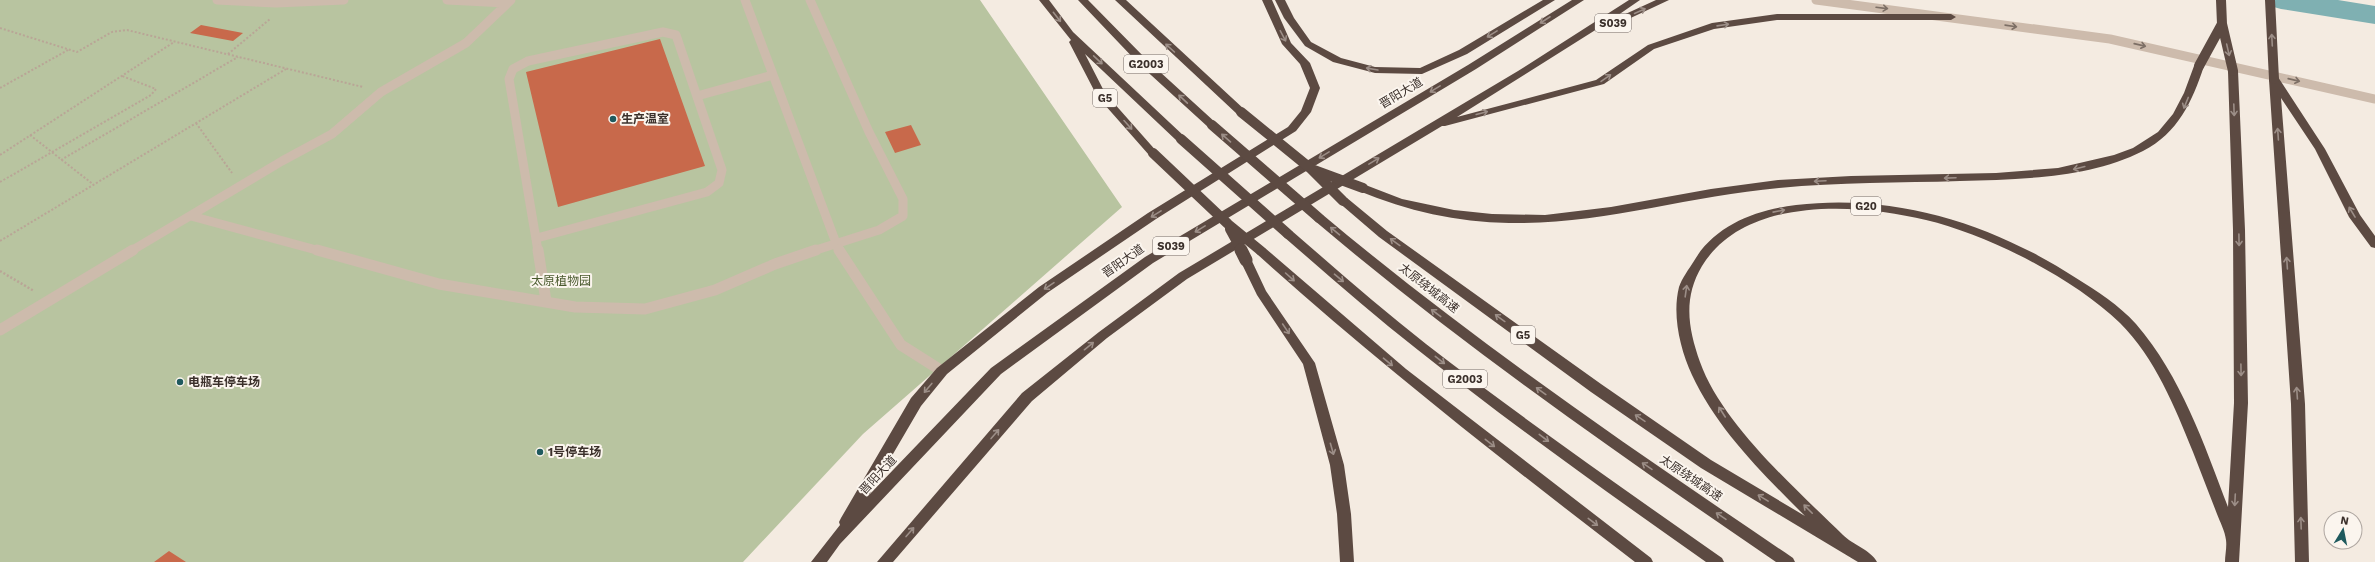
<svg xmlns="http://www.w3.org/2000/svg" width="2375" height="562" viewBox="0 0 2375 562" font-family="'Work Sans','Noto Sans SC',sans-serif">
  <style>
    .green { fill: #b8c4a0 }
    .lines { fill: none; stroke-linecap: round; stroke-linejoin: round }
    .river { fill: #7fb0b2; fill-rule: evenodd }
    .building { fill: #c8694b }
    .path-far1 { stroke: #b9a596; stroke-width: 2; stroke-dasharray: 2 2; stroke-linecap: butt }
    .path { stroke: #b9a596; stroke-width: 2.5; stroke-dasharray: 2 2; stroke-linecap: butt }
    .minor-far1 { stroke: #cdbbac; stroke-width: 9 }
    .minor { stroke: #cdbbac; stroke-width: 11 }
    .highway { fill: #5c4a42; fill-rule: evenodd }
    .highway-bridge-far1 { stroke: #5c4a42; stroke-width: 10 }
    .highway-bridge { stroke: #5c4a42; stroke-width: 13 }
    .oneway { stroke: #7d6f65 }
    .oneway2 { stroke: #9c8e87 }
    .poi-dot { fill: #1f5a5e; stroke: #fbf5ee; stroke-width: 1.5 }
    .labels { text-anchor: middle; dominant-baseline: central; stroke-width: 4; stroke-linejoin: round; paint-order: stroke }
    .shield { fill: #fbf5ee; stroke: #756b66; stroke-width: 1 }
    .shield-label { font-size: 11px; font-weight: bold; fill: #3b302b }
    .street-label { font-size: 12px; fill: #3b302b; stroke: #fbf5ee }
    .poi-label { font-size: 12px; font-weight: bold; fill: #3b302b; stroke: #fbf5ee; text-anchor: start }
    .park-label { font-size: 12px; fill: #4a5a2e; stroke: #fbf5ee }
  </style>
  <rect width="100%" height="100%" fill="#f4ebe1"/>
  <path class="green" d="M0 0H980L1122 207 863 434 743 562H0Z"/>
  <g class="lines">
    <path class="river" d="M2266 0H2338L2375 6V24L2281 9 2270 6Z"/>
  </g>
  <path class="building" d="M201 25 243 33 233 41 190 33Z
    M660 39 705 166 558 207 526 72Z
    M911 125 921 145 895 153 885 132Z
    M169 551 186 562H154Z"/>
  <g class="lines">
    <path class="path-far1" d="M0 28 77 52 112 32 127 30 363 87
      M228 54 270 19
      M0 88 68 50
      M196 123 232 173
      M30 135 94 185
      M0 155 174 42
      M61 160 238 57
      M0 182 151 95 156 89 122 76
      M0 241 286 69"/>
    <path class="path" d="M0 271 34 291"/>
    <path class="minor-far1" d="M217 0 276 3 344 0
      M447 0 506 3
      M745 0 839 251
      M810 0 869 132 903 199V216L879 230 813 251
      M1816 0 2110 39 2375 99
      M697 96 773 75
      M191 216 320 251
      M537 238 707 192 719 183 722 170 676 35 663 32 528 61 513 69 509 79 538 251
      M131 251 282 161 332 134 381 92 466 43 511 0"/>
    <path class="minor" d="M317 250 439 284 575 307 645 309 715 290 775 264 816 250
      M538 250 546 301
      M839 250 901 345 942 371
      M0 330 133 250"/>
    <path class="highway" d="M1039 0H1049L1073 32 1185 137 1186 139 1185 141H1177L1085 54 1105 93 1158 153 1157 155H1149L1097 96 1069 42 1071 40Z
      M1078 0H1088L1148 61 1216 123 1217 125 1216 127H1208L1140 65Z
      M1115 0H1126L1245 110 1246 112 1245 114H1237Z
      M1262 0H1272L1291 43 1310 63 1320 88 1311 112 1296 131 1156 219 1047 293 947 374 921 406 869 495 991 368 1145 257 1468 65 1572 0H1584L1476 69 1153 263 1001 374 840 544 827 562H811L840 525 839 522 841 518 911 398 937 368 1039 287 1148 213 1288 127 1301 111 1310 88 1300 64 1282 44Z
      M1275 0H1285L1294 18 1311 42 1341 58 1375 67 1420 68 1459 50 1543 0H1555L1467 54 1422 74 1375 73 1333 62 1305 46 1284 18Z
      M1629 0H1640L1608 22 1656 0H1669L1605 30 1597 29 1457 117 1596 80 1648 45 1712 23 1777 14H1951L1956 17 1951 20H1777L1714 29 1654 49 1604 84 1445 126H1442L1187 279 1107 338 1032 401 893 562H877L1022 393 1099 332 1179 273 1518 71Z
      M2199 63 2204 66C2192 102 2178 133 2143 151 2088 179 2020 179 1960 181 1900 183 1839 182 1779 188 1688 196 1600 225 1509 223 1457 222 1407 211 1359 191L1357 188 1363 184 1402 199 1454 210 1492 214 1545 215 1611 207 1711 189 1778 180 1851 176 1996 173 2058 168 2114 155 2133 148 2158 132 2173 114 2184 93 2194 66Z
      M2233 68 2238 71 2245 230 2248 403 2239 562H2225C2225 555 2227 547 2226 540 2225 531 2220 522 2217 514 2209 493 2201 473 2193 452 2175 407 2155 358 2120 323 2073 278 1989 235 1926 220 1857 203 1745 196 1702 266 1683 298 1688 328 1700 362 1722 424 1796 489 1843 535 1853 545 1871 550 1877 562H1858L1701 468 1591 392 1379 237 1337 201 1339 198H1347L1387 231 1601 384 1711 460 1805 516C1763 474 1717 429 1692 375 1680 349 1672 315 1679 287 1682 278 1689 269 1694 261 1715 225 1756 210 1796 205 1895 193 1993 224 2076 278 2097 291 2119 305 2136 324 2181 376 2204 444 2228 507L2234 403 2233 230 2228 71Z
      M2274 76 2278 77 2325 149 2360 215 2375 236V248L2371 247 2349 217 2315 149 2281 98 2305 404 2309 562H2295L2291 404 2269 80 2270 77Z
      M1319 214 1323 215C1472 340 1632 449 1793 558L1795 562H1776C1618 454 1461 345 1315 221L1313 218Z
      M1288 230 1292 231C1336 269 1380 308 1426 344 1522 418 1622 488 1722 558L1724 562H1706C1608 493 1511 424 1418 350 1372 314 1328 275 1284 237L1282 234 1284 231Z
      M1261 247 1265 248 1406 369 1651 558 1653 562H1635C1506 463 1378 363 1257 254L1255 251Z
      M1246 256 1250 257 1266 291 1315 363 1344 465 1351 514 1354 562H1340L1337 514 1330 465 1303 364 1257 295 1240 260Z"/>
    <path class="highway-bridge-far1" d="M2221 0 2222 24 2233 71
      M2270 0 2274 79
      M2199 66 2222 24
      M1241 112 1310 168 1343 201
      M1212 125 1319 218
      M1181 139 1288 234
      M1153 153 1228 224 1261 251
      M1314 170 1363 188
      M1230 229 1242 251"/>
    <path class="highway-bridge" d="M1241 250 1246 260"/>
  </g>
  <defs><path id="oneway-shaft" d="M-6 0H5M1.5-3L5.5 0L1.5 3" fill="none" stroke-width="1.6" stroke-linecap="round" stroke-linejoin="round"/></defs>
  <g class="oneway">
    <use href="#oneway-shaft" transform="translate(1882 8) rotate(7)"/>
    <use href="#oneway-shaft" transform="translate(2011 26) rotate(8)"/>
    <use href="#oneway-shaft" transform="translate(2140 45) rotate(13)"/>
    <use href="#oneway-shaft" transform="translate(2294 80) rotate(13)"/>
  </g>
  <g class="oneway2">
    <use href="#oneway-shaft" transform="translate(1640 11) rotate(-24)"/>
    <use href="#oneway-shaft" transform="translate(1057 17) rotate(52)"/>
    <use href="#oneway-shaft" transform="translate(1545 20) rotate(147)"/>
    <use href="#oneway-shaft" transform="translate(1723 25) rotate(-8)"/>
    <use href="#oneway-shaft" transform="translate(1492 34) rotate(148)"/>
    <use href="#oneway-shaft" transform="translate(1283 36) rotate(62)"/>
    <use href="#oneway-shaft" transform="translate(2272 40) rotate(-93)"/>
    <use href="#oneway-shaft" transform="translate(1170 48) rotate(-138)"/>
    <use href="#oneway-shaft" transform="translate(2228 50) rotate(77)"/>
    <use href="#oneway-shaft" transform="translate(1098 60) rotate(43)"/>
    <use href="#oneway-shaft" transform="translate(1372 69) rotate(-170)"/>
    <use href="#oneway-shaft" transform="translate(1606 78) rotate(-35)"/>
    <use href="#oneway-shaft" transform="translate(1435 89) rotate(149)"/>
    <use href="#oneway-shaft" transform="translate(1183 99) rotate(-137)"/>
    <use href="#oneway-shaft" transform="translate(2186 103) rotate(112)"/>
    <use href="#oneway-shaft" transform="translate(2234 110) rotate(88)"/>
    <use href="#oneway-shaft" transform="translate(1482 113) rotate(-15)"/>
    <use href="#oneway-shaft" transform="translate(1128 125) rotate(48)"/>
    <use href="#oneway-shaft" transform="translate(2278 134) rotate(-94)"/>
    <use href="#oneway-shaft" transform="translate(1226 138) rotate(-139)"/>
    <use href="#oneway-shaft" transform="translate(1324 155) rotate(149)"/>
    <use href="#oneway-shaft" transform="translate(1374 161) rotate(-31)"/>
    <use href="#oneway-shaft" transform="translate(2079 168) rotate(166)"/>
    <use href="#oneway-shaft" transform="translate(1950 178) rotate(178)"/>
    <use href="#oneway-shaft" transform="translate(1820 181) rotate(177)"/>
    <use href="#oneway-shaft" transform="translate(1779 211) rotate(-11)"/>
    <use href="#oneway-shaft" transform="translate(2352 212) rotate(-121)"/>
    <use href="#oneway-shaft" transform="translate(1156 214) rotate(148)"/>
    <use href="#oneway-shaft" transform="translate(1200 229) rotate(149)"/>
    <use href="#oneway-shaft" transform="translate(1335 231) rotate(-140)"/>
    <use href="#oneway-shaft" transform="translate(2239 240) rotate(89)"/>
    <use href="#oneway-shaft" transform="translate(1395 242) rotate(-144)"/>
    <use href="#oneway-shaft" transform="translate(2287 263) rotate(-94)"/>
    <use href="#oneway-shaft" transform="translate(1290 277) rotate(42)"/>
    <use href="#oneway-shaft" transform="translate(1339 278) rotate(40)"/>
    <use href="#oneway-shaft" transform="translate(1049 286) rotate(146)"/>
    <use href="#oneway-shaft" transform="translate(1686 291) rotate(-82)"/>
    <use href="#oneway-shaft" transform="translate(1436 313) rotate(-143)"/>
    <use href="#oneway-shaft" transform="translate(1500 318) rotate(-144)"/>
    <use href="#oneway-shaft" transform="translate(1286 329) rotate(56)"/>
    <use href="#oneway-shaft" transform="translate(1089 346) rotate(-39)"/>
    <use href="#oneway-shaft" transform="translate(1440 360) rotate(38)"/>
    <use href="#oneway-shaft" transform="translate(1388 362) rotate(40)"/>
    <use href="#oneway-shaft" transform="translate(2241 370) rotate(89)"/>
    <use href="#oneway-shaft" transform="translate(928 388) rotate(130)"/>
    <use href="#oneway-shaft" transform="translate(1541 391) rotate(-144)"/>
    <use href="#oneway-shaft" transform="translate(2297 393) rotate(-94)"/>
    <use href="#oneway-shaft" transform="translate(1722 412) rotate(-123)"/>
    <use href="#oneway-shaft" transform="translate(1640 418) rotate(-146)"/>
    <use href="#oneway-shaft" transform="translate(995 434) rotate(-49)"/>
    <use href="#oneway-shaft" transform="translate(1544 438) rotate(37)"/>
    <use href="#oneway-shaft" transform="translate(1490 443) rotate(38)"/>
    <use href="#oneway-shaft" transform="translate(1332 449) rotate(74)"/>
    <use href="#oneway-shaft" transform="translate(1647 466) rotate(-146)"/>
    <use href="#oneway-shaft" transform="translate(1763 498) rotate(-149)"/>
    <use href="#oneway-shaft" transform="translate(2235 500) rotate(93)"/>
    <use href="#oneway-shaft" transform="translate(1808 509) rotate(-135)"/>
    <use href="#oneway-shaft" transform="translate(1721 516) rotate(-146)"/>
    <use href="#oneway-shaft" transform="translate(1593 522) rotate(37)"/>
    <use href="#oneway-shaft" transform="translate(2301 523) rotate(-92)"/>
    <use href="#oneway-shaft" transform="translate(910 532) rotate(-49)"/>
  </g>
  <g class="poi-dot">
    <circle cx="613" cy="119" r="4"/>
    <circle cx="180" cy="382" r="4"/>
    <circle cx="540" cy="452" r="4"/>
  </g>
  <g class="labels">
    <g class="shield">
      <rect x="1595" y="14" width="36" height="18" rx="3"/>
      <rect x="1124" y="55" width="44" height="18" rx="3"/>
      <rect x="1093" y="89" width="24" height="18" rx="3"/>
      <rect x="1851" y="197" width="30" height="18" rx="3"/>
      <rect x="1153" y="237" width="36" height="18" rx="3"/>
      <rect x="1511" y="326" width="24" height="18" rx="3"/>
      <rect x="1443" y="370" width="44" height="18" rx="3"/>
    </g>
    <g class="shield-label">
      <text x="1613" y="23">S039</text>
      <text x="1146" y="64">G2003</text>
      <text x="1105" y="98">G5</text>
      <text x="1866" y="206">G20</text>
      <text x="1171" y="246">S039</text>
      <text x="1523" y="335">G5</text>
      <text x="1465" y="379">G2003</text>
    </g>
    <g class="street-label">
      <text transform="translate(1401 93) rotate(-31)">晋阳大道</text>
      <text transform="translate(1123 261) rotate(-35)">晋阳大道</text>
      <text transform="translate(1429 288) rotate(38)">太原绕城高速</text>
      <text transform="translate(878 475) rotate(-47)">晋阳大道</text>
      <text transform="translate(1691 478) rotate(34)">太原绕城高速</text>
    </g>
    <g class="poi-label">
      <text x="621" y="119">生产温室</text>
      <text x="188" y="382">电瓶车停车场</text>
      <text x="548" y="452">1号停车场</text>
    </g>
    <g class="park-label">
      <text x="561" y="281">太原植物园</text>
    </g>
  </g>
  <g transform="translate(2343 530) rotate(10)"><circle r="19" fill="#fbf5ee" stroke="#aea6a0"/>
  <path d="M0-3L7 15L0 10L-7 15Z" fill="#1f5a5e"/>
  <text y="-6" font-size="11" font-weight="bold" text-anchor="middle" fill="#3b302b">N</text>
  </g>
</svg>
